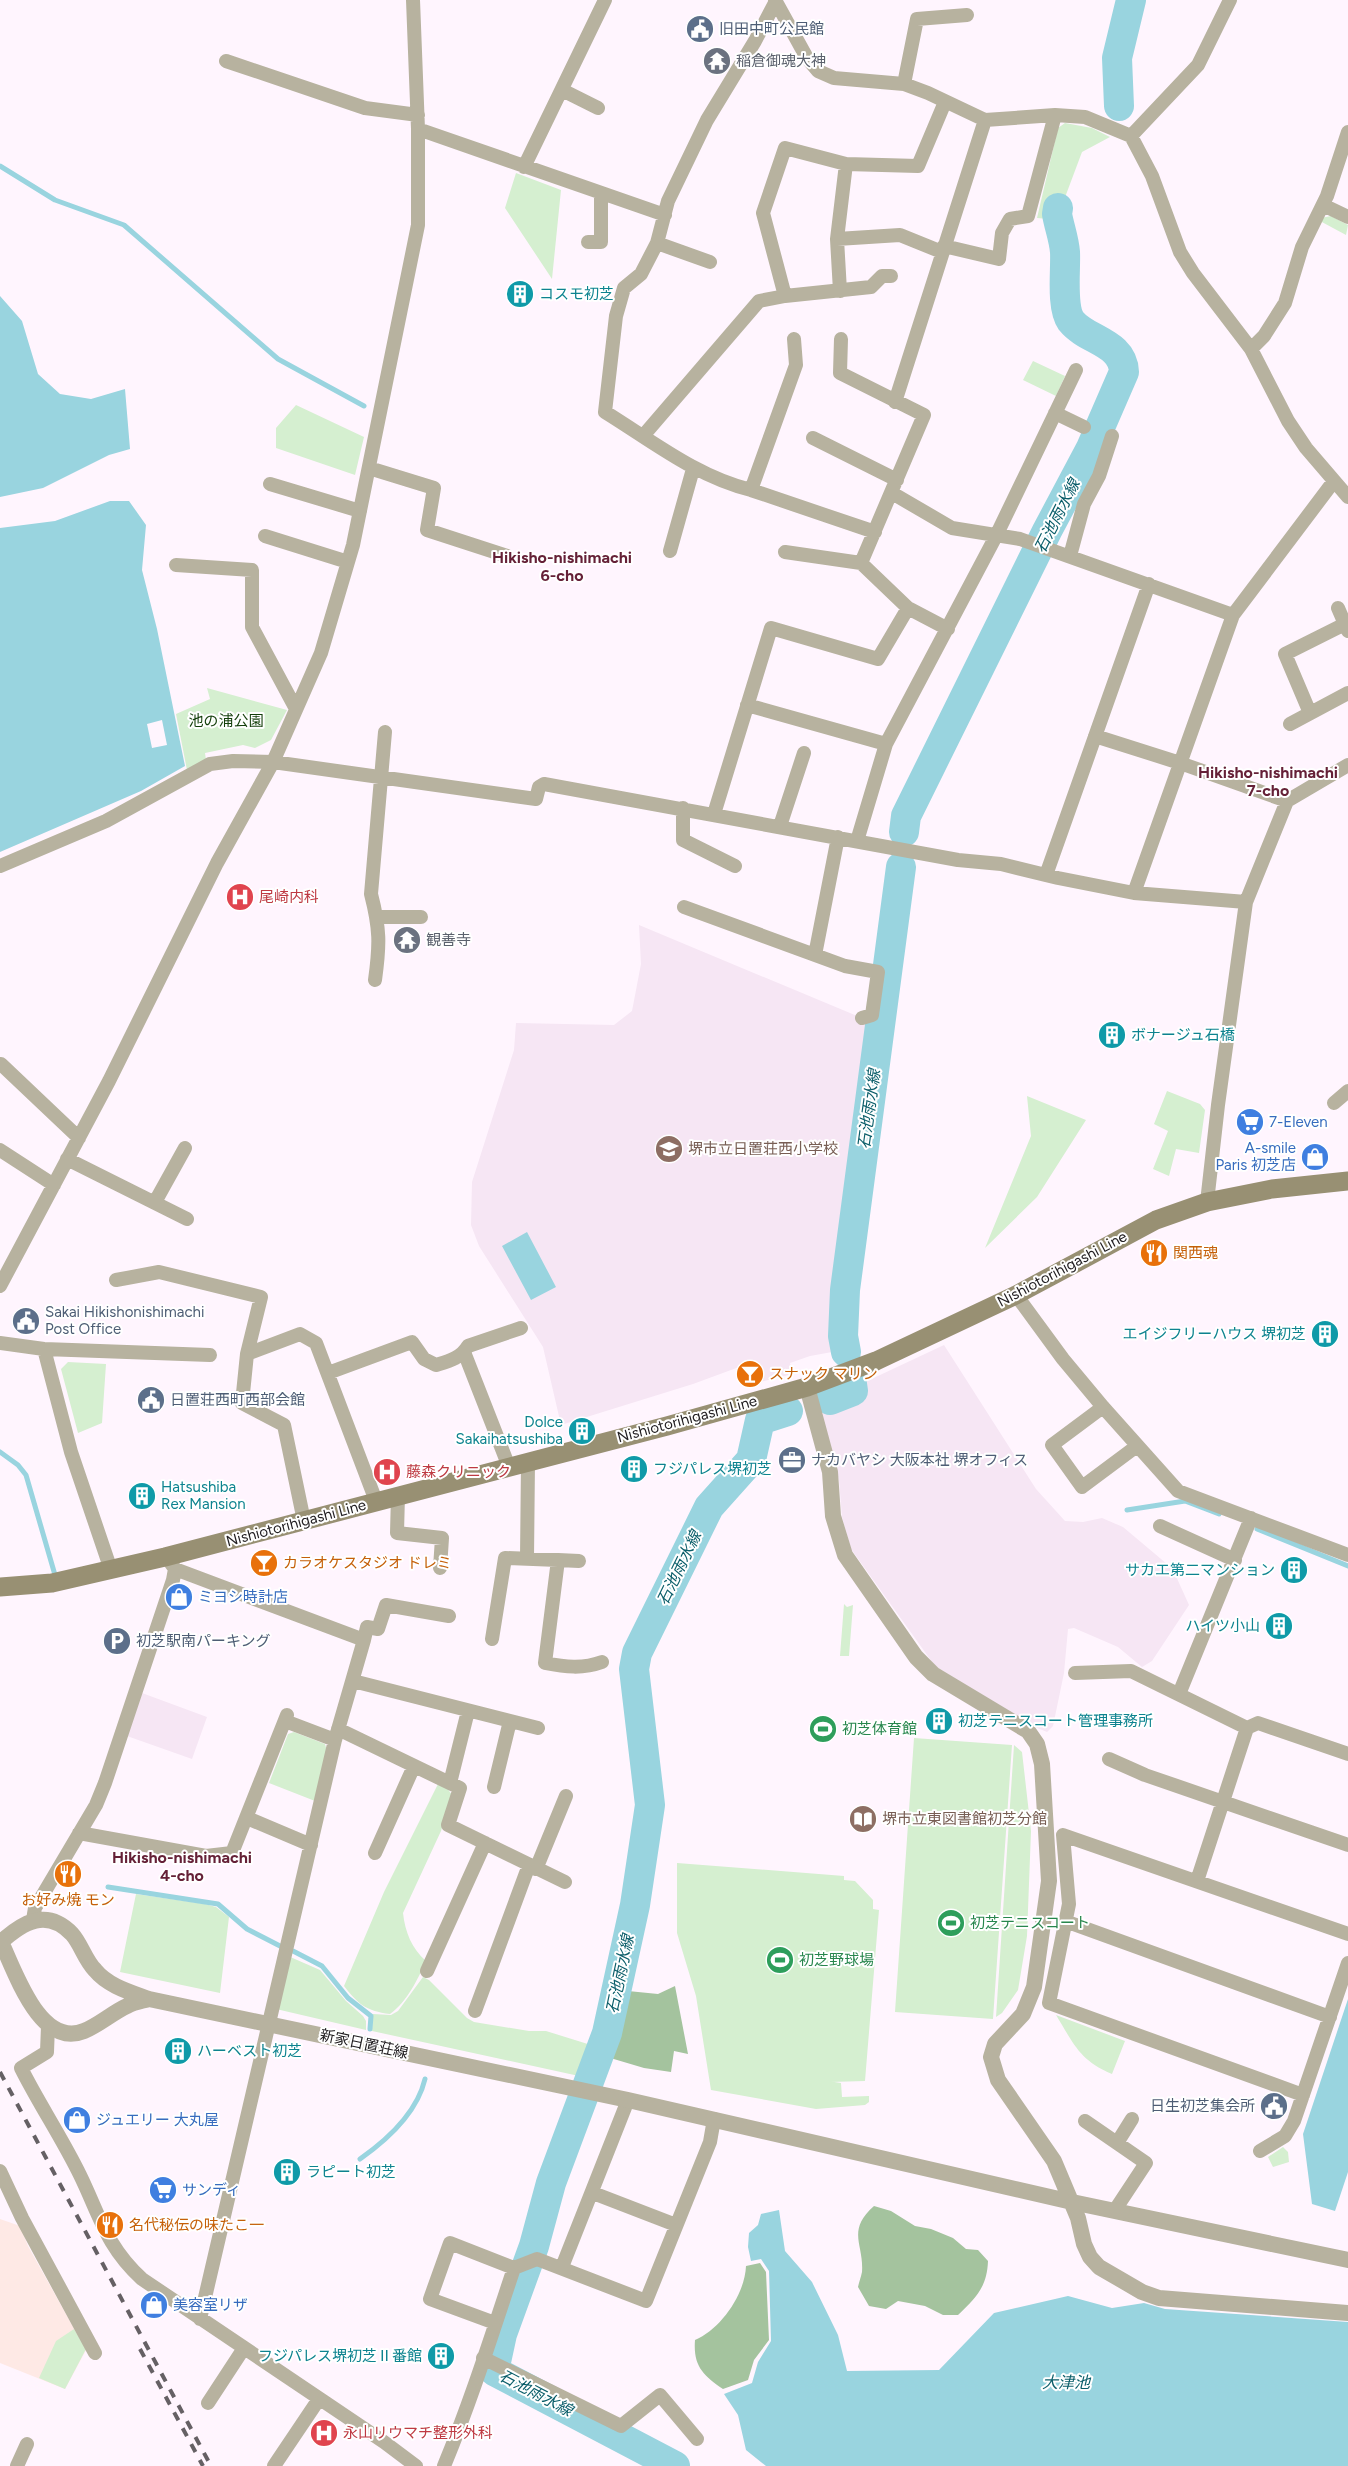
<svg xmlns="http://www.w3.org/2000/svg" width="1348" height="2466" viewBox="0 0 1348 2466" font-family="Figtree,'Noto Sans JP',sans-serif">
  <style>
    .commercial { fill: #fee9e5 }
    .built { fill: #f6e6f4 }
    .green { fill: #d5efd0 }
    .forest { fill: #a4c39e }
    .water { fill: #99d4df; fill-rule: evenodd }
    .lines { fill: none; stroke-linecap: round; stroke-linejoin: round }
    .stream { stroke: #99d4df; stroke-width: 5 }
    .river { stroke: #99d4df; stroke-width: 30 }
    .minor { stroke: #b7b29f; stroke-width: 14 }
    .tertiary { stroke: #b7b29f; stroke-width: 16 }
    .secondary { stroke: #989073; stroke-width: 19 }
    .rail { stroke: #656064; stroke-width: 4; stroke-dasharray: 9 9; stroke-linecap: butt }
    .labels { text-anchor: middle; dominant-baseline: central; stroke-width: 4; stroke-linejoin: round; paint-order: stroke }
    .service-label { font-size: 15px; fill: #4e5e75; stroke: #fff; text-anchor: start }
    .worship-label { font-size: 15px; fill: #5b616d; stroke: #fff; text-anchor: start }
    .culture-label { font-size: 15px; fill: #0d838f; stroke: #fff; text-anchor: start }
    .park-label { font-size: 15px; fill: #133e0a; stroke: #fff }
    .health-label { font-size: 15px; fill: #be3a42; stroke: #fff; text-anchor: start }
    .shop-label { font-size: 15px; fill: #366cbe; stroke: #fff; text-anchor: start }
    .education-label { font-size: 15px; fill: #785e54; stroke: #fff; text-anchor: start }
    .food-label { font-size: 15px; fill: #c56008; stroke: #fff; text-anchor: start }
    .street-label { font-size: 15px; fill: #232023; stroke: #fff }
    .leisure-label { font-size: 15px; fill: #27864d; stroke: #fff; text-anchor: start }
    .water-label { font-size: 16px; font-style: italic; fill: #0b5e6a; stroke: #fff }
    .neighbourhood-label { font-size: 16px; font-weight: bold; fill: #652137; stroke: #fff }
  </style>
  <rect width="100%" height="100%" fill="#fff5fe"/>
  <path class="commercial" d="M0 2219 20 2226 28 2246 86 2350 65 2389 0 2363Z"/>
  <path class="built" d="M639 925 862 1018 870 1025 832 1319V1352L810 1356 790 1363 793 1374 756 1383 750 1363 693 1384 561 1425 543 1347 479 1246 471 1225 472 1182 514 1050 516 1023 614 1025 632 1011 641 964Z
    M944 1345 1036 1489 1065 1521 1083 1522 1102 1518 1123 1527 1167 1564 1175 1574 1189 1605 1152 1661 1142 1667 1118 1647 1074 1628 1068 1629 1064 1673 1053 1726 1047 1732 1030 1725 935 1666 851 1549 842 1517 839 1480 821 1413 856 1404 863 1396V1383Z
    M142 1693 207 1717 192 1759 127 1736Z"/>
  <path class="green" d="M1065 123 1092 128 1110 137 1082 152 1061 208 1053 205 1048 219 1037 218 1058 128Z
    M516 173 561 190 552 279 505 208Z
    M1331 216 1348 225 1346 235 1320 221 1321 218Z
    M1033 361 1065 376 1056 396 1023 380Z
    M296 405 364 437 355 475 276 448V428Z
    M207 688 287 710 271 740 255 748 243 745 205 753 206 760 187 770 176 714 210 699Z
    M1167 1091 1200 1104 1205 1110 1199 1153 1176 1149 1169 1176 1153 1169 1168 1131 1154 1124Z
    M1027 1096 1086 1120 1037 1197 985 1248 1031 1136Z
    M68 1362 106 1364 102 1423 78 1433 61 1369Z
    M844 1604 847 1607 853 1605 849 1656H840Z
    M294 1732 325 1744 327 1751 315 1801 269 1783 288 1734Z
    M914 1738 1012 1745 993 2019 895 2012Z
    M1014 1745 1022 1752 1031 1831 1027 1936 1018 1990 1002 2013 996 2017Z
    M438 1784 447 1788 452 1795 441 1831 403 1913C405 1932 412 1949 426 1961 418 1979 407 2002 390 2014 366 2011 358 2004 344 1986L384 1892Z
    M677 1863 844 1876V1880L855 1881 873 1900V1909L879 1910 865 2081 830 2082 815 2079 841 2083 842 2097 869 2096V2102L865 2105 816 2109 711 2090 696 1996 677 1933Z
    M136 1894 205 1904 216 1907 229 1917 220 1993 120 1972Z
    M288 1956 320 1970 346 2001 363 2016 366 2021V2030L276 2009Z
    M423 1977 429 1980 467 2018 474 2022 529 2031H546L591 2045 579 2076 372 2031 373 2014 391 2015 398 2011Z
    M1056 2015 1125 2041 1112 2074C1079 2060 1074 2044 1056 2015Z
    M1283 2147 1288 2152 1289 2162 1273 2167 1268 2157Z
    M74 2329 86 2349 65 2389 39 2378 56 2341Z"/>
  <path class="forest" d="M675 1986 688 2054 674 2051 671 2072 644 2068 607 2057 628 1991 658 1994Z
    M874 2206 891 2211 915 2226 931 2229 953 2238 966 2249 978 2250 988 2261C987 2287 976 2298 958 2315H943L925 2306 898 2301 886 2309 869 2306 858 2287C859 2282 861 2277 862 2272 864 2244 846 2231 874 2206Z
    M760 2263 766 2272 769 2340 754 2360 748 2380 723 2389C703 2375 693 2366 695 2340 721 2329 745 2294 746 2266Z"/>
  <path class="water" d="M0 296 22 321 38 374 60 394 91 399 125 389 130 449 109 455 43 488 0 497Z
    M110 501H129L146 525 142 570 157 629 185 766 141 791 0 852V528L55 521ZM162 720 167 745 152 748 147 724Z
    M527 1232 556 1287 531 1300 502 1246Z
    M1348 1999V2172L1335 2211 1312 2204 1303 2134Z
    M779 2210 785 2251 812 2282 838 2335 847 2371 939 2370 994 2313 1068 2296 1112 2308 1144 2303 1165 2309 1348 2322V2466H766L746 2450 738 2415 724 2394 752 2383 758 2362 771 2341 769 2271 761 2259 751 2261 748 2247 749 2233 758 2225 761 2214Z"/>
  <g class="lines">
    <path class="stream" d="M0 166 55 200 124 225 278 359 364 406
      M0 1452 18 1465 26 1475 55 1575
      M1127 1510 1185 1501 1219 1514
      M1257 1529 1348 1566
      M108 1887 218 1904 247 1929 282 1947
      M293 1951 322 1966 348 1998 371 2016 370 2029
      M360 2159C387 2140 417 2113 425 2079"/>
    <path class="river" d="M1119 106 1117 58 1131 0
      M904 832 906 816 1047 531 1091 448 1124 372C1123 342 1087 341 1071 321 1061 307 1066 269 1065 252 1064 239 1059 226 1057 214L1058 208
      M846 1352 843 1336 845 1290 901 867
      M830 1400 853 1391 852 1384
      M675 2466 494 2371 502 2334 534 2246 551 2183 607 2033 635 1905 650 1805 634 1669 637 1653 709 1507 751 1460 760 1420 788 1411"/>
    <path class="minor" d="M775 0 807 58 818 71 834 78 904 84 928 93 985 120 1055 115 1085 117 1131 136 1152 176 1180 252 1193 273 1251 349 1288 421 1306 448 1348 497
      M776 1 755 41 707 120 668 201 657 243 641 274 624 288 616 316 605 412C652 441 697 477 751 490L875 532
      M226 61 365 108 418 115
      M904 84 917 19 967 15
      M562 90 598 108
      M418 129 665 215
      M1131 136 1198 65 1230 0
      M524 167 605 0
      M1323 205 1348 217
      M837 239 900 235 942 252
      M588 242H601V194
      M657 243 710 262
      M944 246 999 259 1002 233 1010 219 1028 216 1055 115
      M840 291 837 239 846 164
      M785 296 763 213 785 148 846 164 918 166 945 102
      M841 339 840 373 924 415 861 563 908 608
      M1251 349 1264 336 1285 303 1302 247 1327 196 1348 132
      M895 402 985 120
      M1055 413 1084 427
      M643 436 759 301 785 296 871 287 882 276H891
      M813 438 897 480
      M369 468 434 488 427 530 507 556
      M270 484 360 511
      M751 490 796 365 794 339
      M892 493 952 528 1020 539 1233 615
      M265 536 348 562
      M670 551 693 469
      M785 552 861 563
      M1070 556 1084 504 1099 476 1112 436
      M176 565 252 570V627L296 709
      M1338 608 1348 631
      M747 705 886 744
      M1310 713 1285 654 1345 624
      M1290 724 1348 693
      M1095 736 1180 763 1287 801
      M683 808V840L735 866
      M714 814 771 628 878 659 908 608 948 629
      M780 826 804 753
      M857 841 886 744 996 536 1076 370
      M0 866 106 821 210 764 233 761 273 762 536 799 539 787 544 784 958 860 1001 864 1058 878 1134 893 1246 902
      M1046 875 1149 584
      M1134 893 1233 615 1334 481
      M684 907 845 966 878 972 872 1015 862 1018
      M377 917H421
      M815 955 838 837
      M375 980C380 944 380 929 371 894L385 732
      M0 1065 1 1064 79 1138
      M1334 1103 1348 1091
      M0 1150 54 1185
      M67 1159 187 1219
      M155 1202 185 1148
      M1207 1202 1218 1105 1246 902 1287 801 1348 765
      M116 1280 159 1272 261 1297 247 1354 242 1403 284 1425 304 1521
      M0 1286 109 1081 217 863 273 762 321 653 353 545 418 225V129L413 0
      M1016 1295 1063 1359 1103 1407 1178 1491 1348 1555
      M0 1343 44 1349 210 1355
      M44 1349 71 1452 111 1570
      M464 1352 509 1467
      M247 1354 300 1334 316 1343 376 1501
      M328 1373 412 1342 424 1359 436 1365C449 1361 461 1358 468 1346L521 1328
      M1103 1407 1052 1445 1082 1487 1137 1446
      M398 1495 397 1533 442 1538 440 1568
      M1160 1526 1235 1560
      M527 1558 528 1462
      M558 1560 579 1561
      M175 1569 364 1640 335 1740 200 2319
      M492 1639 505 1558 558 1560 545 1663C565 1667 583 1669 602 1662
      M364 1640 367 1627 378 1629 386 1605 449 1616
      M1075 1673 1131 1671 1247 1728
      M353 1681 538 1728
      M1179 1694 1251 1518
      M285 1721 335 1740
      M338 1729 460 1788 448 1825 565 1882
      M1109 1759 1145 1775 1348 1845
      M450 1783 468 1711
      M494 1787 510 1721
      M247 1818 311 1845
      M79 1833 206 1856 232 1853 287 1715
      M375 1853 414 1766
      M536 1869 566 1796
      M1197 1881 1247 1728 1258 1723 1348 1754
      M33 1920 35 1908 96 1805 105 1783 173 1580 175 1569 170 1562
      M1065 1921 1330 2017
      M427 1971 485 1843
      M475 2011 529 1865
      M48 2026 47 2052 21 2068C39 2104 62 2138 80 2175 100 2216 106 2246 142 2279L384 2442 416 2466
      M1303 2095 1049 2003 1069 1904 1063 1835 1348 1934
      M1085 2121 1146 2163 1115 2210
      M1117 2143 1132 2119
      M1260 2151 1285 2136 1294 2121 1348 1963
      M0 2171 22 2218 95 2353
      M593 2193 676 2225
      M562 2267 628 2100
      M495 2323 430 2299 450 2243 514 2268
      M483 2358 621 2426 660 2395 697 2439
      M208 2403 244 2348
      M17 2466 27 2444
      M274 2466 319 2399
      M444 2466C471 2401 492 2334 514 2268L537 2259 646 2301 710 2142 714 2119"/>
    <path class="tertiary" d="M807 1387 830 1472 833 1516 845 1555 916 1657 933 1674 1028 1731 1037 1744 1042 1764 1049 1881 1034 1987 1023 2014 995 2044 991 2057 998 2080 1054 2161 1078 2218 1084 2244 1090 2257 1099 2267 1142 2292 1159 2298 1348 2313
      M149 1999C142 2001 134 2002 127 2006 112 2013 99 2025 84 2031 40 2049 15 1971 1 1942 23 1922 47 1908 72 1934 81 1944 85 1960 95 1970 108 1986 130 1992 149 1999L628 2100 1072 2202 1348 2260"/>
    <path class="secondary" d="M0 1587 52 1583 165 1557 667 1426 807 1387 876 1361 1016 1295 1156 1220 1207 1202 1272 1189 1348 1181"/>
    <path class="rail" d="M0 2072 211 2466
      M140 2349 203 2466"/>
  </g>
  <defs>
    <symbol id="civic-disc" viewBox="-11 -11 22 22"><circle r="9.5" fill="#5c6f8a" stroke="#fff"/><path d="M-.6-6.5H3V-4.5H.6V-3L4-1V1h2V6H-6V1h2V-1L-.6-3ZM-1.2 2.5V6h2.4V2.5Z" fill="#fff"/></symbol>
    <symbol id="temple-disc" viewBox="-11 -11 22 22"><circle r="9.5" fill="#6b7280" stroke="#fff"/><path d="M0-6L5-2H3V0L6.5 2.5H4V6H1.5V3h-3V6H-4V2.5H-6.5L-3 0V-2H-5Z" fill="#fff"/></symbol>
    <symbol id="building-disc" viewBox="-11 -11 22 22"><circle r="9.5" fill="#0f9aa8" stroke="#fff"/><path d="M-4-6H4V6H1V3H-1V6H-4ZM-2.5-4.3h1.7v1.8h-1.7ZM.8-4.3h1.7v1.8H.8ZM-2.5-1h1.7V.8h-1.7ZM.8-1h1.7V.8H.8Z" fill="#fff"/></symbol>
    <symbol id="hospital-disc" viewBox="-11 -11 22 22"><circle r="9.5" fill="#e0444e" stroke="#fff"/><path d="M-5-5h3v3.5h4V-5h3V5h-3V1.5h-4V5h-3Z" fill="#fff"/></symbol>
    <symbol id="supermarket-disc" viewBox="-11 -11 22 22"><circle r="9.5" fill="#3f7fe0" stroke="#fff"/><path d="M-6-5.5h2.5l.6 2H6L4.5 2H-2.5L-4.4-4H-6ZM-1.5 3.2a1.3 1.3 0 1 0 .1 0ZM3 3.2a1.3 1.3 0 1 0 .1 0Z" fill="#fff"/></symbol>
    <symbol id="school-disc" viewBox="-11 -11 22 22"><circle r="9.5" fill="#8d6e63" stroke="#fff"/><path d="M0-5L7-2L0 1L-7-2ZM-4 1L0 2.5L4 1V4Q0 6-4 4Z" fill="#fff"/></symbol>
    <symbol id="shop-disc" viewBox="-11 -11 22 22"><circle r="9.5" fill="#3f7fe0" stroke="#fff"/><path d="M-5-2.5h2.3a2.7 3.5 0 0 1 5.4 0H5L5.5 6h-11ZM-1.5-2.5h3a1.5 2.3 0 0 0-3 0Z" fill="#fff"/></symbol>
    <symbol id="restaurant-disc" viewBox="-11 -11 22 22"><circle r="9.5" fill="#e8710a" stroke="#fff"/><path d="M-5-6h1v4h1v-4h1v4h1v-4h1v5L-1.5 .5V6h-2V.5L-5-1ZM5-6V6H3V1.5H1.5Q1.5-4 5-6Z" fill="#fff"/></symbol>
    <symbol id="bar-disc" viewBox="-11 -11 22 22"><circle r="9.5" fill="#e8710a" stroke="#fff"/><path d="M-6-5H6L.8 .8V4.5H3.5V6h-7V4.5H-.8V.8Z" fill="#fff"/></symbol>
    <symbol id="office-disc" viewBox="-11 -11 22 22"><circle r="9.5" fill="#5c6f8a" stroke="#fff"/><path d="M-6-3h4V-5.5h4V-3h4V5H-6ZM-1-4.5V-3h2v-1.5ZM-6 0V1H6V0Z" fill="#fff"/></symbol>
    <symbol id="parking-disc" viewBox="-11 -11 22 22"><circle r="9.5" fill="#5c6f8a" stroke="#fff"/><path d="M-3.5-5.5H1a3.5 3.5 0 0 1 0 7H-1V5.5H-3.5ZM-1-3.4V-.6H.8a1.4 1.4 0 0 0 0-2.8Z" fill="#fff"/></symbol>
    <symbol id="stadium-disc" viewBox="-11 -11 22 22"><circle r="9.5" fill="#2e9e5b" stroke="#fff"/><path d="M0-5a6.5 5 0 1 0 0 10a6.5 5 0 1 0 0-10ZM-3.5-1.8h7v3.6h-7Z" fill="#fff"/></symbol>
    <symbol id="library-disc" viewBox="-11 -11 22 22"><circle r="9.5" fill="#8d6e63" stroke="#fff"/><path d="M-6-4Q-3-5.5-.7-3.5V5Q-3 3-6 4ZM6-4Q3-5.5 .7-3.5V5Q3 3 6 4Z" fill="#fff"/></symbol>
  </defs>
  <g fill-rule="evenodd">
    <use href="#civic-disc" x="684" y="13" width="32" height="32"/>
    <use href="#temple-disc" x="701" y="45" width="32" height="32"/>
    <use href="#building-disc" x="504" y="278" width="32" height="32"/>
    <use href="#hospital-disc" x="224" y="881" width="32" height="32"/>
    <use href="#temple-disc" x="391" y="924" width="32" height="32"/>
    <use href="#building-disc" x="1096" y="1019" width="32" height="32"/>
    <use href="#supermarket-disc" x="1234" y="1106" width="32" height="32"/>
    <use href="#school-disc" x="653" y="1133" width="32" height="32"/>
    <use href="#shop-disc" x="1299" y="1141" width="32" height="32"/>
    <use href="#restaurant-disc" x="1138" y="1237" width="32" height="32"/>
    <use href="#civic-disc" x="10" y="1305" width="32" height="32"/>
    <use href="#building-disc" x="1309" y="1318" width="32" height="32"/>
    <use href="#bar-disc" x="734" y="1358" width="32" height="32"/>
    <use href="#civic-disc" x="135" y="1384" width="32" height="32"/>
    <use href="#building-disc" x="566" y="1415" width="32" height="32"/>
    <use href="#office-disc" x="776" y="1444" width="32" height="32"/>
    <use href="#building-disc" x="618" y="1453" width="32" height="32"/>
    <use href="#hospital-disc" x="371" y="1456" width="32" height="32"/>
    <use href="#building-disc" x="126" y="1480" width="32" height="32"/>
    <use href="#bar-disc" x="248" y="1547" width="32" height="32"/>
    <use href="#building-disc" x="1278" y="1554" width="32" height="32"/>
    <use href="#shop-disc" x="163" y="1581" width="32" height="32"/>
    <use href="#building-disc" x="1263" y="1610" width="32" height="32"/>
    <use href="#parking-disc" x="101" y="1625" width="32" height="32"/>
    <use href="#building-disc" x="923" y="1705" width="32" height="32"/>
    <use href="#stadium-disc" x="807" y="1713" width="32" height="32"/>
    <use href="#library-disc" x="847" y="1803" width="32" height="32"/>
    <use href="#restaurant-disc" x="52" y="1858" width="32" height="32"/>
    <use href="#stadium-disc" x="935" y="1907" width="32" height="32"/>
    <use href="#stadium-disc" x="764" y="1944" width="32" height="32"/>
    <use href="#building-disc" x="162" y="2035" width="32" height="32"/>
    <use href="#civic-disc" x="1258" y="2090" width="32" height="32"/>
    <use href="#shop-disc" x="61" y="2104" width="32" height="32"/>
    <use href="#building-disc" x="271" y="2156" width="32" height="32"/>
    <use href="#supermarket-disc" x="147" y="2174" width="32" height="32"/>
    <use href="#restaurant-disc" x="94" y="2209" width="32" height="32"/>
    <use href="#shop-disc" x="138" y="2289" width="32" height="32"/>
    <use href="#building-disc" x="425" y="2340" width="32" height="32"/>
    <use href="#hospital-disc" x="308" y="2417" width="32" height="32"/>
  </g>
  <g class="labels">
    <g class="service-label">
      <text x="719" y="29">旧田中町公民館</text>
      <text x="45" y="1312">Sakai Hikishonishimachi<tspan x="45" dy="17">Post Office</tspan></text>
      <text x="170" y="1400">日置荘西町西部会館</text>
      <text x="811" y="1460">ナカバヤシ 大阪本社 堺オフィス</text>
      <text x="136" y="1641">初芝駅南パーキング</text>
      <text x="1255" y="2106" text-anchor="end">日生初芝集会所</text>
    </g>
    <g class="worship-label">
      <text x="736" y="61">稲倉御魂大神</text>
      <text x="426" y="940">観善寺</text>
    </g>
    <g class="culture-label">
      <text x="539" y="294">コスモ初芝</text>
      <text x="1131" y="1035">ボナージュ石橋</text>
      <text x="1306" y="1334" text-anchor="end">エイジフリーハウス 堺初芝</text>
      <text x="563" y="1422" text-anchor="end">Dolce<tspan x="563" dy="17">Sakaihatsushiba</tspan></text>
      <text x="653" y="1469">フジパレス堺初芝</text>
      <text x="161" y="1487">Hatsushiba<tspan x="161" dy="17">Rex Mansion</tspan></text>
      <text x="1275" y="1570" text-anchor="end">サカエ第二マンション</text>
      <text x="1260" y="1626" text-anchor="end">ハイツ小山</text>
      <text x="958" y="1721">初芝テニスコート管理事務所</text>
      <text x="197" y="2051">ハーベスト初芝</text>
      <text x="306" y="2172">ラピート初芝</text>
      <text x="422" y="2356" text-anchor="end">フジパレス堺初芝Ⅱ番館</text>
    </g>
    <g class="park-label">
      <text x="226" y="721">池の浦公園</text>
    </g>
    <g class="health-label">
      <text x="259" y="897">尾崎内科</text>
      <text x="406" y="1472">藤森クリニック</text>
      <text x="343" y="2433">永山リウマチ整形外科</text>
    </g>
    <g class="shop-label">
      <text x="1269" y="1122">7-Eleven</text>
      <text x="1296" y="1148" text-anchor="end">A-smile<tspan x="1296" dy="17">Paris 初芝店</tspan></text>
      <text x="198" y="1597">ミヨシ時計店</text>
      <text x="96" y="2120">ジュエリー 大丸屋</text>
      <text x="182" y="2190">サンディ</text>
      <text x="173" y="2305">美容室リザ</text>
    </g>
    <g class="education-label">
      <text x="688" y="1149">堺市立日置荘西小学校</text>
      <text x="882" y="1819">堺市立東図書館初芝分館</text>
    </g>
    <g class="food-label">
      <text x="1173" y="1253">関西魂</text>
      <text x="769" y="1374">スナック マリン</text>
      <text x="283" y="1563">カラオケスタジオ ドレミ</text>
      <text x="68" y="1900" text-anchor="middle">お好み焼 モン</text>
      <text x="129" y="2225">名代秘伝の味たこ一</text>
    </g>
    <g class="street-label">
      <text transform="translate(1062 1269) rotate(-28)">Nishiotorihigashi Line</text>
      <text transform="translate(687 1419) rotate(-15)">Nishiotorihigashi Line</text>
      <text transform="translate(296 1523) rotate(-15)">Nishiotorihigashi Line</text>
      <text transform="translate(364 2044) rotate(12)">新家日置荘線</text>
    </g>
    <g class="leisure-label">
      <text x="842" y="1729">初芝体育館</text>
      <text x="970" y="1923">初芝テニスコート</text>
      <text x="799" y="1960">初芝野球場</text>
    </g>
    <g class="water-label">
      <text transform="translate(1057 516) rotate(-63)">石池雨水線</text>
      <text transform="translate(869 1109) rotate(-82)">石池雨水線</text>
      <text transform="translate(679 1568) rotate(-64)">石池雨水線</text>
      <text transform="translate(620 1974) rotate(-78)">石池雨水線</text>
      <text x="1066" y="2382">大津池</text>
      <text transform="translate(536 2393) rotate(28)">石池雨水線</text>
    </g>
    <g class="neighbourhood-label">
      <text x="562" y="557">Hikisho-nishimachi<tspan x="562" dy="18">6-cho</tspan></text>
      <text x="1268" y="772">Hikisho-nishimachi<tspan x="1268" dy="18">7-cho</tspan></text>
      <text x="182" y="1857">Hikisho-nishimachi<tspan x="182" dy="18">4-cho</tspan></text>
    </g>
  </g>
</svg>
